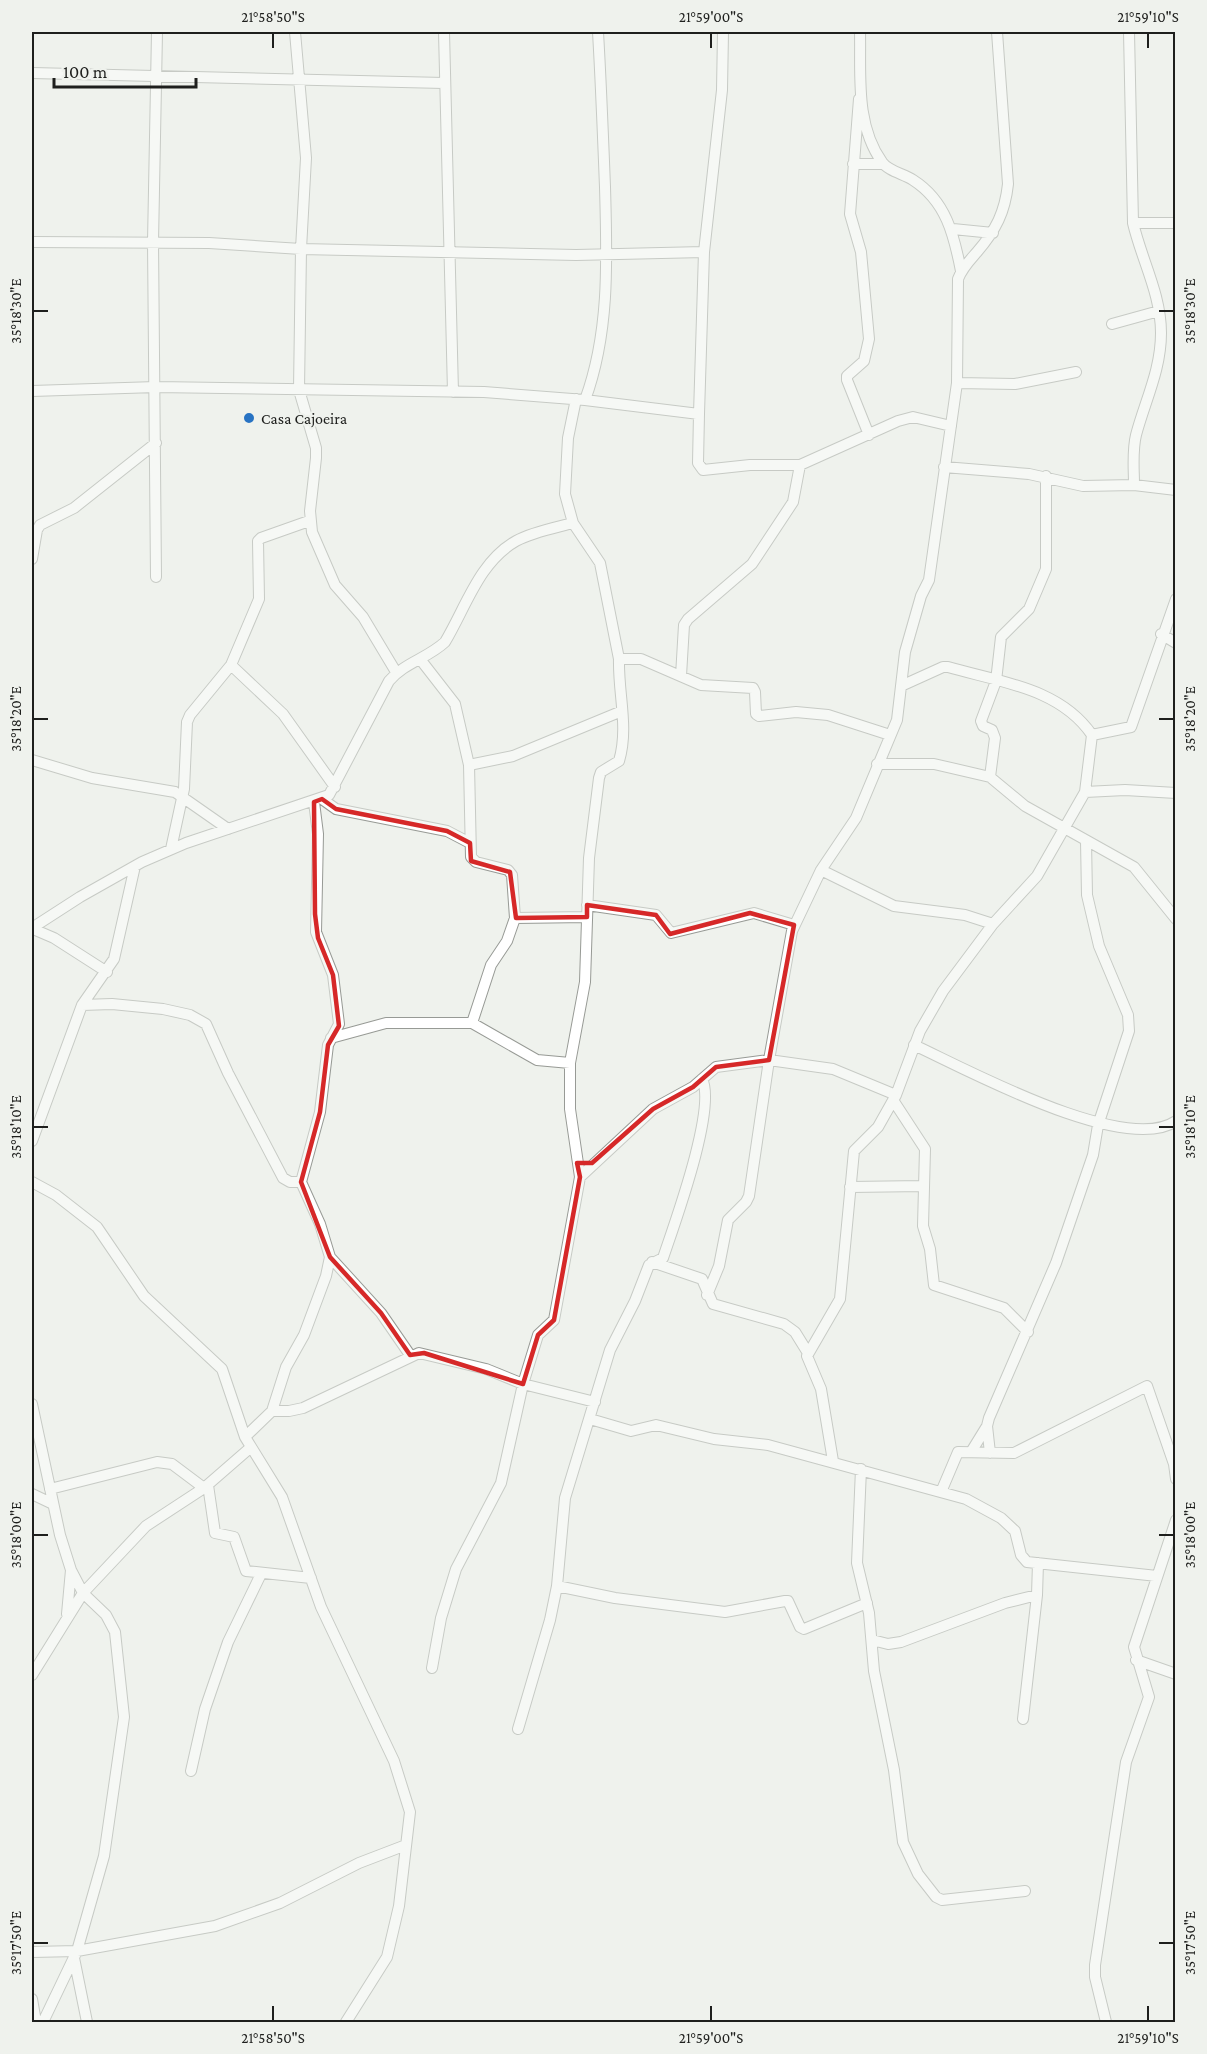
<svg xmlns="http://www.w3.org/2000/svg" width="1207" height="2054" viewBox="0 0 1207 2054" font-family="'Crimson Pro',serif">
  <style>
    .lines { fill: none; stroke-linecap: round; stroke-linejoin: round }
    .street-casing { stroke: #979a95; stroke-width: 12 }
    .street { stroke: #fff; stroke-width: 10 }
    .marked { fill: none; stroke: #d62828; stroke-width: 4.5; stroke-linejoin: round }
    .ticks { fill: none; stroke: #1e1f1d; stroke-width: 2 }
    .poi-dot { fill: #2873c3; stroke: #eff2ed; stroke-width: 2 }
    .labels { text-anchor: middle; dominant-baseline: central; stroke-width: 4.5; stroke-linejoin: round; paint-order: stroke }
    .poi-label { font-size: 16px; fill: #1e1f1d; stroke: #eff2ed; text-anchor: start }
    .neatline { fill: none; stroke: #1e1f1d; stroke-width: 2 }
    .ticks-label { font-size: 15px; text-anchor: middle; fill: #1e1f1d }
  </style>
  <rect width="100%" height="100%" fill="#eff2ed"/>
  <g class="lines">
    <defs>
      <path id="street" d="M295 32 306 158 301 249 299 390 316 448V458L310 511 312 532 335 585 363 617 396 672
        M444 32 453 392
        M860 32C861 75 855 124 882 162 888 171 904 174 913 180 946 201 954 235 961 271
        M1129 32 1133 223H1176
        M32 73 444 83
        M859 99 850 214 861 252 869 339 864 361 847 376V380L869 435
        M853 164H883
        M1133 223C1142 261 1161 294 1161 333 1161 370 1145 401 1136 435 1132 451 1134 469 1134 485
        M953 229 993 233
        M32 242 209 243 301 249 576 255 704 252
        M1112 324 1159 311
        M957 383 1015 384 1076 372
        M32 391 156 387 484 392 585 400 699 414 704 252 722 90 723 32
        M576 399 568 438 565 494 573 523 600 563 619 659H641L701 685 753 688 755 692 756 714 759 716 796 712 828 715 890 735
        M585 400C610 332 607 259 605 187 603 135 601 83 598 32
        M699 414 698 463 703 470 750 465H800L898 421 913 417 951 426
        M944 467 1029 474 1083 486 1134 485 1176 490
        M32 559 37 530 40 525 74 508 156 443
        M156 577 153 242 157 32
        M1161 634 1176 643
        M420 659 455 704 469 765 471 857 476 862 508 870 512 875 515 918 507 941 491 965 472 1023
        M231 665 283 714 335 787
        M681 676 684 625 688 619 752 564 793 502 800 465
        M901 686 943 667H948C1000 682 1060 688 1092 735
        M32 760 92 778 175 792 228 829
        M877 764H934L990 777 1025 806 1134 867 1176 919
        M469 765 513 756 622 711
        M990 777 995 738 992 730 983 726 981 721 996 681 1001 637 1029 609 1046 569V476
        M1085 792 1125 790 1176 793
        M322 799 336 809 447 831 470 843
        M171 849 184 789 187 722 190 715 231 665 259 599 258 541 261 538 309 521
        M821 870 894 906 965 915 993 924
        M587 905 656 915 671 933 754 913 794 925
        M515 918 587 917
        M32 928 80 897 142 862 186 843 329 795 389 681C404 663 428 658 445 642 466 607 479 562 516 541 532 532 554 528 573 523
        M33 929 54 938 107 972
        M82 1005 112 1004 163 1009 190 1015 206 1024 228 1073 283 1178 290 1182H301
        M331 1038 386 1023H472L537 1060 570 1063
        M914 1045C966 1069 1125 1156 1176 1121
        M893 1100 925 1149 923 1226 930 1249 934 1285 1004 1308 1028 1332
        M32 1141 82 1005 114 959 135 866
        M580 1177 653 1109 693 1087 716 1067 769 1060 833 1069 896 1095
        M32 1182 56 1195 97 1227 144 1296 222 1369 245 1437 282 1497 321 1607 394 1761 410 1812 399 1906 387 1957 346 2022
        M850 1187 923 1186
        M330 1257 381 1313 410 1355
        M652 1262 702 1279 713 1304 784 1324 795 1332 808 1353
        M707 1295 719 1266 728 1220 746 1202 749 1196 769 1060 792 931 821 870 856 818 897 720 905 652 921 596 929 580 957 383 958 279C962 268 970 260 977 252 996 230 1005 212 1008 184L997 32
        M32 1404 60 1535 71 1570 83 1593 106 1615 115 1632 124 1717 104 1856 77 1951 43 2022
        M272 1411H289L303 1408 419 1353 486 1369 523 1384 595 1402
        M590 1419 631 1431 656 1425 714 1439 768 1445 966 1499 1001 1518 1015 1531 1021 1555 1027 1562 1157 1576
        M245 1437 272 1411 286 1367 304 1335 326 1276 330 1257 320 1224 301 1182 320 1112 328 1045 339 1024 333 975 316 932 318 834 314 802
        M971 1452 987 1426
        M990 1453 987 1426 989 1418 1056 1263 1093 1155 1098 1125 1129 1031 1128 1015 1099 946 1087 895 1086 841
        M833 1461 821 1389 807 1356 840 1299 854 1151 878 1127 896 1095 920 1031 943 991 993 924 1037 876 1085 792 1092 735 1131 727 1176 599
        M861 1469 857 1563 869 1613 874 1671 894 1770 903 1842 918 1874 936 1897 942 1900 1025 1891
        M208 1485 215 1533 234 1537 246 1571 311 1578
        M50 1489 157 1462 172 1464 204 1488
        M941 1492 958 1452 1014 1453 1147 1386 1174 1464 1176 1479
        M32 1494 53 1504
        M557 1586 615 1598 725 1612 785 1601H788L800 1627 804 1629 867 1603
        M67 1614 71 1570
        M872 1640 888 1644 901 1642 1005 1603 1037 1595
        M1136 1660 1176 1674
        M432 1668 441 1618 456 1569 501 1483 523 1384 538 1335 554 1320 580 1177 570 1109V1063L585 982 589 858 599 778 601 772 619 761C629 727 618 694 619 659
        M32 1675 83 1593 146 1526 204 1488 250 1448
        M1023 1719 1037 1595 1038 1563
        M518 1729 550 1620 557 1586 565 1498 610 1350 635 1301 649 1265 663 1258C674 1225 717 1108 702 1079
        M191 1771 205 1709 228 1642 261 1574
        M32 1952 77 1951 215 1926 280 1903 359 1863 406 1845
        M74 1958 87 2022
        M32 1999 36 2022
        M1106 2022 1095 1977V1965L1126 1762 1149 1697 1134 1647 1176 1520"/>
    </defs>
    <use href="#street" class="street-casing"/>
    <use href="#street" class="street"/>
  </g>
  <path d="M0 0H1207V2054H0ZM322 799 336 809 447 831 470 843 471 861 510 872 516 918 587 917V905L656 915 670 934 750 913 794 925 769 1060 716 1067 693 1087 653 1109 592 1163H577L580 1177 554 1320 538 1335 523 1384 424 1353 410 1355 381 1313 330 1257 301 1182 320 1112 328 1045 339 1026 333 975 318 938 315 914 314 802Z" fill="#eff2ed" fill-opacity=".55" fill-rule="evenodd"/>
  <path class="marked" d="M322 799 336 809 447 831 470 843 471 861 510 872 516 918 587 917V905L656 915 670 934 750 913 794 925 769 1060 716 1067 693 1087 653 1109 592 1163H577L580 1177 554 1320 538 1335 523 1384 424 1353 410 1355 381 1313 330 1257 301 1182 320 1112 328 1045 339 1026 333 975 318 938 315 914 314 802Z"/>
  <path class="ticks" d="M273 33V48M711 33V48M1148 33V48M33 311H48M1159 311H1174M33 719H48M1159 719H1174M33 1127H48M1159 1127H1174M33 1535H48M1159 1535H1174M33 1943H48M1159 1943H1174M273 2006V2021M711 2006V2021M1148 2006V2021"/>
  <circle class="poi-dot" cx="249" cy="418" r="6"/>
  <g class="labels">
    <g class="poi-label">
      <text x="261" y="418">Casa Cajoeira</text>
    </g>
  </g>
  <rect width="1207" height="2054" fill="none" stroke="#eff2ed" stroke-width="66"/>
  <path d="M54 78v9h142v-9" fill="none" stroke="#1e1f1d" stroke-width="3"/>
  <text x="63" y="78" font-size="18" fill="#1e1f1d" stroke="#eff2ed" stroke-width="4.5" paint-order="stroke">100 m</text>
  <rect x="33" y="33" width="1141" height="1988" class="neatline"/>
  <g class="ticks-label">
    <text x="273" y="22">21°58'50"S</text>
    <text x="711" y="22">21°59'00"S</text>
    <text x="1148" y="22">21°59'10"S</text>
    <text transform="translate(1190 311) rotate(-90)" y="5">35°18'30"E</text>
    <text transform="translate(16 311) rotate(-90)" y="5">35°18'30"E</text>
    <text transform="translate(1190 719) rotate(-90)" y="5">35°18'20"E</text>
    <text transform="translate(16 719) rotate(-90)" y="5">35°18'20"E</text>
    <text transform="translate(1190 1127) rotate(-90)" y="5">35°18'10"E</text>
    <text transform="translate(16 1127) rotate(-90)" y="5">35°18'10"E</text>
    <text transform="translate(1190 1535) rotate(-90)" y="5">35°18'00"E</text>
    <text transform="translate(16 1535) rotate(-90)" y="5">35°18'00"E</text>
    <text transform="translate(1190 1943) rotate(-90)" y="5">35°17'50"E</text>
    <text transform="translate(16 1943) rotate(-90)" y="5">35°17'50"E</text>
    <text x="273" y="2043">21°58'50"S</text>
    <text x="711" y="2043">21°59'00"S</text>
    <text x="1148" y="2043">21°59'10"S</text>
  </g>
</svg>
